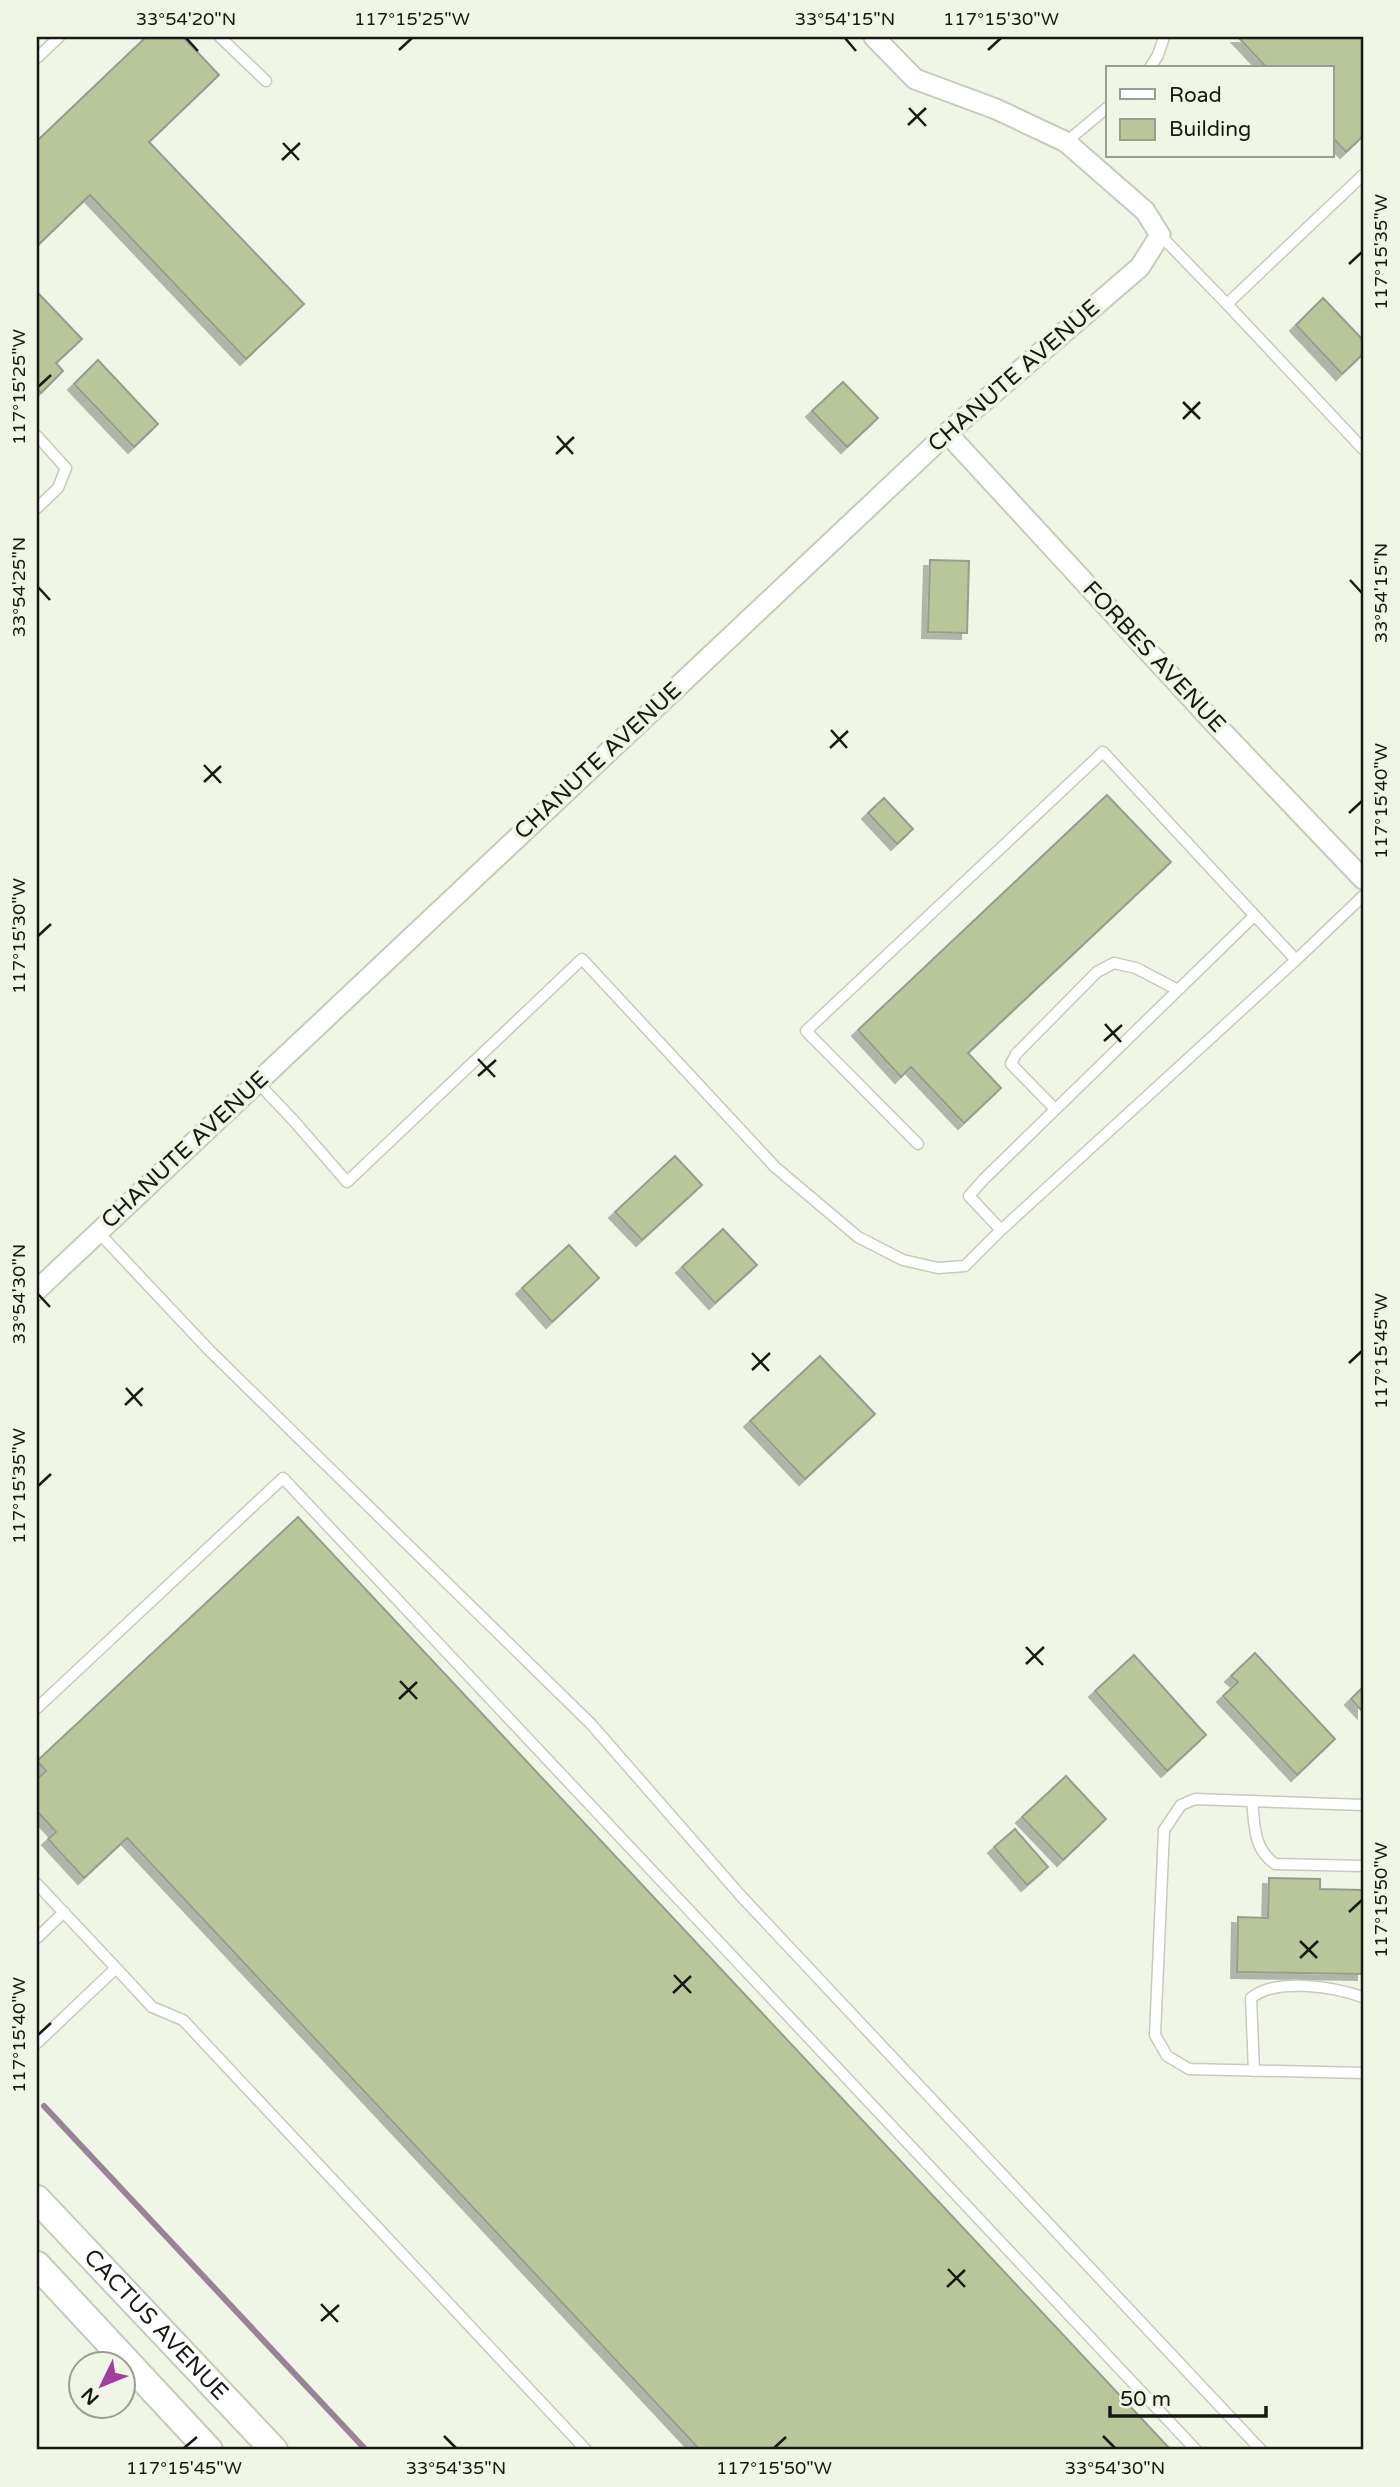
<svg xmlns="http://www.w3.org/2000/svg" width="1400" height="2487" viewBox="0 0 1400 2487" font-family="'Varela Round',sans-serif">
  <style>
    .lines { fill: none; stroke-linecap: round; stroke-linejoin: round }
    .stream { stroke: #9b8298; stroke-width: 6 }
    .building { fill: #b8c69a; stroke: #989c8e; stroke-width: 2; filter: url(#shadow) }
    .lane-casing { stroke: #c6cbbc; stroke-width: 13 }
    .street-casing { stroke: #c6cbbc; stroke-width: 23 }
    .secondary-casing { stroke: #c6cbbc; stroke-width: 30 }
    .lane { stroke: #fff; stroke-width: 10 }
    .street { stroke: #fff; stroke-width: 19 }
    .secondary { stroke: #fff; stroke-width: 26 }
    .ticks { fill: none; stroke: #181914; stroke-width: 2.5 }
    .labels { text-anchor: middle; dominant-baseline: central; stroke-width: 7; stroke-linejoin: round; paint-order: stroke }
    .street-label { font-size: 23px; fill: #181914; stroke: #f0f6e6 }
    .neatline { fill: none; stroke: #181914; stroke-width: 2.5 }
    .ticks-label { font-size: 18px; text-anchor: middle; fill: #181914 }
  </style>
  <defs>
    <filter id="shadow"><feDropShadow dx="-6" dy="6" stdDeviation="0" flood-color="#0004"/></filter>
  </defs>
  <rect width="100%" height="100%" fill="#f0f6e6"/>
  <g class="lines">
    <path class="stream" d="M44 2106 366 2450"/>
  </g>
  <path class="building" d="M146 37H183L219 75 149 142 304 304 246 359 90 195 38 245 37 243V141Z
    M1238 37H1363V136L1346 152 1332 137V68H1267Z
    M37 292 82 339 56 363 63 371 41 393 37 388Z
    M1323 298 1363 340V354L1342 374 1296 325Z
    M98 360 158 424 134 447 74 384Z
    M843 382 878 418 847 447 812 411Z
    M930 560 969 561 967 633 928 632Z
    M1107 795 1171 862 968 1053 1001 1088 964 1123 911 1067 901 1077 858 1030Z
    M884 798 913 829 897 844 868 813Z
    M675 1156 702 1185 642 1240 615 1212Z
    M723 1229 757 1265 715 1303 682 1267Z
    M569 1245 599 1278 552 1322 522 1288Z
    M820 1356 875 1414 805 1479 750 1421Z
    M298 1517 1171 2450H700L127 1838 84 1878 48 1839 56 1832 37 1811V1779L46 1771 37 1761Z
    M1255 1653 1335 1739 1297 1775 1223 1696 1238 1682 1231 1676Z
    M1134 1655 1206 1735 1167 1771 1095 1691Z
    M1363 1687V1712L1351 1699Z
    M1066 1776 1106 1819 1063 1860 1022 1817Z
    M1015 1829 1048 1867 1027 1885 994 1847Z
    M1269 1878 1320 1879V1889L1363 1890V1974L1237 1972 1238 1917 1268 1918Z"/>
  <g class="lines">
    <defs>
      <path id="lane" d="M220 37 266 81
        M37 58 59 37
        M1150 68 1158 55 1164 37
        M1066 142 1108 107
        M1160 235 1227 304 1363 175
        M1227 304 1363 449
        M37 436 66 468 58 488 37 508
        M1254 916 984 1179 969 1196 1001 1230 1296 960
        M257 1082 294 1121 347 1182 582 959 775 1167 858 1237 903 1260 938 1268 965 1266 1001 1230
        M1055 1109 1011 1064 1016 1054 1097 972 1114 963 1136 968 1178 990
        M918 1144 806 1031 1103 752 1296 960 1363 896
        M98 1232 210 1351 591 1724 741 1896 1261 2450
        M37 1708 283 1478 1196 2450
        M1252 1801C1255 1827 1253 1848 1275 1864L1363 1866
        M1363 1805 1195 1799 1181 1805 1164 1830 1155 2035 1167 2056 1189 2069 1363 2073
        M37 1884 116 1968 37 2043
        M37 1938 64 1912
        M116 1968 152 2007 183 2020 586 2450
        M1254 2071 1251 1998C1277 1977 1333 1987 1363 1997"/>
      <path id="street" d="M947 433 1216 725 1363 879
        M37 1290 947 433 1140 267 1160 235 1145 211 1066 142 996 109 915 79 874 37"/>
      <g id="secondary">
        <path id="s1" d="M37 2199 274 2450"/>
        <path d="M37 2265 209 2450"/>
      </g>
    </defs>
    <use href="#lane" class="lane-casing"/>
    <use href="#street" class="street-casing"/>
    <use href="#secondary" class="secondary-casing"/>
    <use href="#lane" class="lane"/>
    <use href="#street" class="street"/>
    <use href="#secondary" class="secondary"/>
  </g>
  <path class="ticks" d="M186 38 198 51M845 38 856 51M399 50 412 38M988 50 1001 38M909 108 926 126M908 125 926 108M283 143 299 160M282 160 300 143M1349 264 1362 252M38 387 51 375M1183 402 1200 419M1183 419 1200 402M557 436 573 454M556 454 574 437M1350 580 1362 593M38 587 50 600M831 730 847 748M830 748 848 731M204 765 221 783M204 782 221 766M1349 813 1362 801M38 936 51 924M1105 1024 1121 1042M1104 1041 1122 1025M478 1059 495 1077M478 1076 496 1060M38 1294 50 1307M752 1353 769 1371M1349 1363 1362 1351M752 1370 770 1353M126 1388 142 1406M125 1405 143 1388M38 1486 51 1474M1026 1647 1043 1665M1026 1664 1044 1647M400 1681 417 1699M399 1699 417 1682M1349 1912 1362 1900M1300 1941 1317 1958M1300 1958 1318 1941M674 1975 691 1993M673 1993 691 1976M38 2035 51 2023M948 2269 965 2287M947 2287 965 2270M321 2304 338 2322M321 2321 339 2305M444 2436 456 2448M1103 2436 1115 2448M184 2448 197 2437M774 2448 786 2437"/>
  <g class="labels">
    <g class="street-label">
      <text transform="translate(1014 376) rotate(-41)">CHANUTE AVENUE</text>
      <text transform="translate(1154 657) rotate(47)">FORBES AVENUE</text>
      <text transform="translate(598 761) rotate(-43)">CHANUTE AVENUE</text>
      <text transform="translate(185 1150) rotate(-43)">CHANUTE AVENUE</text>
      <text stroke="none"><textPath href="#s1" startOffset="173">CACTUS AVENUE</textPath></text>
    </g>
  </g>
  <rect width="1400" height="2487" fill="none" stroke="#f0f6e6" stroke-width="77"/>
  <rect x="1106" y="66" width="228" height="91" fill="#f0f6e6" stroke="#9a9e92" stroke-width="2"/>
  <rect x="1120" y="89" width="35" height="10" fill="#ffffff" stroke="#9a9e92" stroke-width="2"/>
  <text x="1169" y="102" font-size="21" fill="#181914">Road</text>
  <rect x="1120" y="119" width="35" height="21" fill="#b8c69a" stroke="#9a9e92" stroke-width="2"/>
  <text x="1169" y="136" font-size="21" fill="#181914">Building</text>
  <g transform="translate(102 2385) rotate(227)"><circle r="33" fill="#f0f6e6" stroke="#9a9e92" stroke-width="2"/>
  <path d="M0-5L12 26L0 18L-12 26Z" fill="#a23da1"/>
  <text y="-10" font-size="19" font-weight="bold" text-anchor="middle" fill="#181914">N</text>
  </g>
  <path d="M1110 2406v10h156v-10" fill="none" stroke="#181914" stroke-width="3.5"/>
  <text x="1120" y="2406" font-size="21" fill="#181914" stroke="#f0f6e6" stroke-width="5" paint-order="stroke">50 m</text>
  <rect x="38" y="38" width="1324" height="2410" class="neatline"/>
  <g class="ticks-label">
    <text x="186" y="25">33°54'20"N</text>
    <text x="412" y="25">117°15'25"W</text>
    <text x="845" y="25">33°54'15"N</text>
    <text x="1001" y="25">117°15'30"W</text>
    <text transform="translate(1381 252) rotate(-90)" y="6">117°15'35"W</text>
    <text transform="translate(19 387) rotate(-90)" y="6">117°15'25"W</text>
    <text transform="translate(19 587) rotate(-90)" y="6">33°54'25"N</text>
    <text transform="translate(1381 593) rotate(-90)" y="6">33°54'15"N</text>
    <text transform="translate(1381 801) rotate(-90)" y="6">117°15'40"W</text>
    <text transform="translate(19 936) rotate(-90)" y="6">117°15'30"W</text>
    <text transform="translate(19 1294) rotate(-90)" y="6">33°54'30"N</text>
    <text transform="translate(1381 1351) rotate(-90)" y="6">117°15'45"W</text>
    <text transform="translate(19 1486) rotate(-90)" y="6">117°15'35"W</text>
    <text transform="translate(1381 1900) rotate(-90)" y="6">117°15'50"W</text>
    <text transform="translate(19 2035) rotate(-90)" y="6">117°15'40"W</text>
    <text x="184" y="2474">117°15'45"W</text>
    <text x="456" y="2474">33°54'35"N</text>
    <text x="774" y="2474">117°15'50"W</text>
    <text x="1115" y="2474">33°54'30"N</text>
  </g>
</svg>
